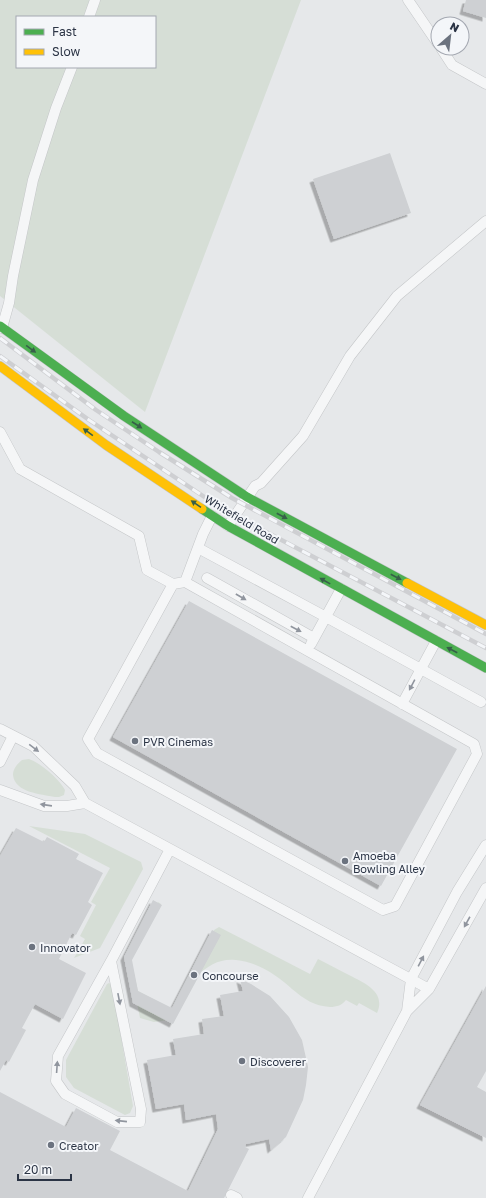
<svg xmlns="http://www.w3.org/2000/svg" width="486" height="1198" viewBox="0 0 486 1198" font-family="'Golos Text',sans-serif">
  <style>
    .green { fill: #d6ded6; fill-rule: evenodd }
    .building { fill: #ced0d3; filter: url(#shadow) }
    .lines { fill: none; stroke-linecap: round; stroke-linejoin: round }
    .lane-casing { stroke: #c4c6c8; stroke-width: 11 }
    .fast-casing { stroke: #c2c5c8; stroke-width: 10 }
    .slow-casing { stroke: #c2c5c8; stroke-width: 10 }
    .lane { stroke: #f5f6f7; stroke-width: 10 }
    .fast { stroke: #4caf50; stroke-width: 9 }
    .slow { stroke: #ffc107; stroke-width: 9 }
    .rail-casing { stroke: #cecfd2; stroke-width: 4.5 }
    .rail { stroke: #f4f6f9; stroke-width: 3; stroke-dasharray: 9; stroke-linecap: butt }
    .oneway { fill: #375f49 }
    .oneway2 { fill: #90959e }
    .poi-dot { fill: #6c737f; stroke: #f4f6f9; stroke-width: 1.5 }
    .labels { text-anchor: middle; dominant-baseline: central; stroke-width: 4; stroke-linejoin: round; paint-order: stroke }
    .street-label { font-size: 11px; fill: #2b3445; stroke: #f4f6f9 }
    .poi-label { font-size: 11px; fill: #2b3445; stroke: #f4f6f9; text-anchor: start }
  </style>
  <defs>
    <filter id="shadow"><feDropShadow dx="-3.5" dy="3.5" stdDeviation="0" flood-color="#0004"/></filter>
  </defs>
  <rect width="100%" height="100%" fill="#e6e8ea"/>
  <path class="green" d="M0 0H301L145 412 0 296ZM17 17H155V67H17Z
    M29 759C41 763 60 780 65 790L64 795 59 797H55C41 794 15 793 13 775 13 769 17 764 22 760Z
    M29 826 85 834 141 862 143 869 100 948 74 958 85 939 80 936 96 905 91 902 110 868Z
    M158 902 161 904 131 960 138 991 172 1009 214 930 219 927 310 974 318 959C328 964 337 969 347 974 362 982 387 991 377 1013L359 1003 357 1006 346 1000C342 1005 337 1007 330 1007 314 1006 304 999 292 989 277 975 257 962 236 960 221 958 208 965 197 976L168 1020 154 1022 140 1018 128 958 129 954Z
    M109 983 112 985 133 1106 130 1113 125 1115 74 1088 66 1077V1060L107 984Z"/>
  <path class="building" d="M466 0H486V18L463 11Z
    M390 153 411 213 334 239 313 179Z
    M189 601 457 749 381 886 113 737Z
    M16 828 44 842 47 837 79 854 76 859 103 873 88 902 92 905 76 935 72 933 59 959 86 973 63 1019 35 1004 22 1028 26 1030 9 1062 6 1060 0 1071V856Z
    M153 900 162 905 132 960 138 991 172 1008 212 930 221 935 173 1024 133 1003 124 957Z
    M240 979 251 984 270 996 289 1017 302 1040 308 1067 306 1085 303 1100 286 1137 271 1150 269 1139 246 1144 245 1147 249 1149 224 1198H0V1092L66 1127 76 1108 120 1131 110 1150 188 1191 218 1129 216 1114 186 1120 184 1104 156 1109 147 1060 176 1055 173 1039 204 1034 202 1019 224 1016 220 995 243 991Z
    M486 986V1071L477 1087 486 1092V1138L420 1105Z"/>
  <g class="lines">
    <defs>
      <path id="lane" d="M408 0 438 44
        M89 17 95 0
        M441 48 452 65 486 84
        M2 328 9 303 13 276 33 180 56 108 72 67
        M0 432 20 469 139 536 147 570 173 584
        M228 526 255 486 261 483 303 436 350 356 397 296 486 221
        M198 548 326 617 481 702
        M207 578 314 638
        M185 582 474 744 477 754 395 906 383 910 97 753 88 739 173 584Z
        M185 582 203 534 212 516
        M311 644 341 589
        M402 704 436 641
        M0 729 33 746 75 786 85 803 429 989
        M0 762 13 736
        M0 790 44 806H67L85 803
        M111 961 141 1109 140 1122H117L65 1094 56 1081 58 1056 111 961 170 849
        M407 1011 411 979 457 892 486 845
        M231 1195 237 1198
        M308 1198 407 1011 429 989 486 888"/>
      <path id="fast" d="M0 326 124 416 247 497 407 583
        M202 509 228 526 486 668"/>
      <path id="slow" d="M0 366 106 445 202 509
        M407 583 486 625"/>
    </defs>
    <use href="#lane" class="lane-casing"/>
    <use href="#fast" class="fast-casing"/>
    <use href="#slow" class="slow-casing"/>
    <use href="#lane" class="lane"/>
    <use href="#fast" class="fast"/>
    <use href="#slow" class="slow"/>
    <defs>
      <path id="rail" d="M0 338 96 410 159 452 232 498 486 634
        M0 356 89 420 221 508 486 648"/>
    </defs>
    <use href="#rail" class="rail-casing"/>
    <use href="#rail" class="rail"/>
  </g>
  <defs><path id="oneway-solid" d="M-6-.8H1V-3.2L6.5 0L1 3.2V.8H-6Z"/></defs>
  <g class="oneway">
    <use href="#oneway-solid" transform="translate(31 349) rotate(36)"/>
    <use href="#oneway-solid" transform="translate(137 425) rotate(33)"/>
    <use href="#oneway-solid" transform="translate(88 432) rotate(-144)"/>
    <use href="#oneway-solid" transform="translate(196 504) rotate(-146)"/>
    <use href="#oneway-solid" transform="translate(282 516) rotate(28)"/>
    <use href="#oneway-solid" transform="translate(396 577) rotate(28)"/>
    <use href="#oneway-solid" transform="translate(325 581) rotate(-151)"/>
    <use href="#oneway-solid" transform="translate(452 650) rotate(-152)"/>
  </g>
  <g class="oneway2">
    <use href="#oneway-solid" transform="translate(241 597) rotate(30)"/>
    <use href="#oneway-solid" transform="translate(296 629) rotate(28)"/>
    <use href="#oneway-solid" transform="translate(412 685) rotate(118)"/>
    <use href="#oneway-solid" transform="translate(34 748) rotate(37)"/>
    <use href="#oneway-solid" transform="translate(46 805) rotate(-172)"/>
    <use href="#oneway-solid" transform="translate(467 922) rotate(119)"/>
    <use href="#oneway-solid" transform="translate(421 961) rotate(-62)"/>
    <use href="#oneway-solid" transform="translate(119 999) rotate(79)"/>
    <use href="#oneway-solid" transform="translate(57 1067) rotate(-86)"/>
    <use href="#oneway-solid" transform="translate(121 1121) rotate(-174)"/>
  </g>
  <g class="poi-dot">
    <circle cx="135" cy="741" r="4"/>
    <circle cx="345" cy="861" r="4"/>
    <circle cx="32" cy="947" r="4"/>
    <circle cx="194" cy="975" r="4"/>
    <circle cx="242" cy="1061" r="4"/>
    <circle cx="51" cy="1145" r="4"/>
  </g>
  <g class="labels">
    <g class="street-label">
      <text transform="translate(242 519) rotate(31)">Whitefield Road</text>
    </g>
    <g class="poi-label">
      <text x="143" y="741">PVR Cinemas</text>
      <text x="353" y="855">Amoeba<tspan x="353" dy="13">Bowling Alley</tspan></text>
      <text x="40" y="947">Innovator</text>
      <text x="202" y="975">Concourse</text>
      <text x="250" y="1061">Discoverer</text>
      <text x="59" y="1145">Creator</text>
    </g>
  </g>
  <rect x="16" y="16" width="140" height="52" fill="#f4f6f9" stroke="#a4a8b1"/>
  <rect x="24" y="29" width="20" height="6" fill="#4caf50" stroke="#a4a8b1"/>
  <text x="52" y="36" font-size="12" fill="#2b3445">Fast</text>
  <rect x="24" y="49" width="20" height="6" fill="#ffc107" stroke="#a4a8b1"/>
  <text x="52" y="56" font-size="12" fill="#2b3445">Slow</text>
  <g transform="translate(450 36) rotate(28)"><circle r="19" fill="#f4f6f9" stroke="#a4a8b1"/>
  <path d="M0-3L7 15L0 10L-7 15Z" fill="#6c737f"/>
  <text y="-6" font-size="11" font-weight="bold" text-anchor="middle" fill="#2b3445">N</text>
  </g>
  <path d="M18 1174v6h53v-6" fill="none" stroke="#2b3445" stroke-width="2"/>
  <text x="24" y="1174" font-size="12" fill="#2b3445" stroke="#f4f6f9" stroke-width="3" paint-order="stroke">20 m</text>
</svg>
